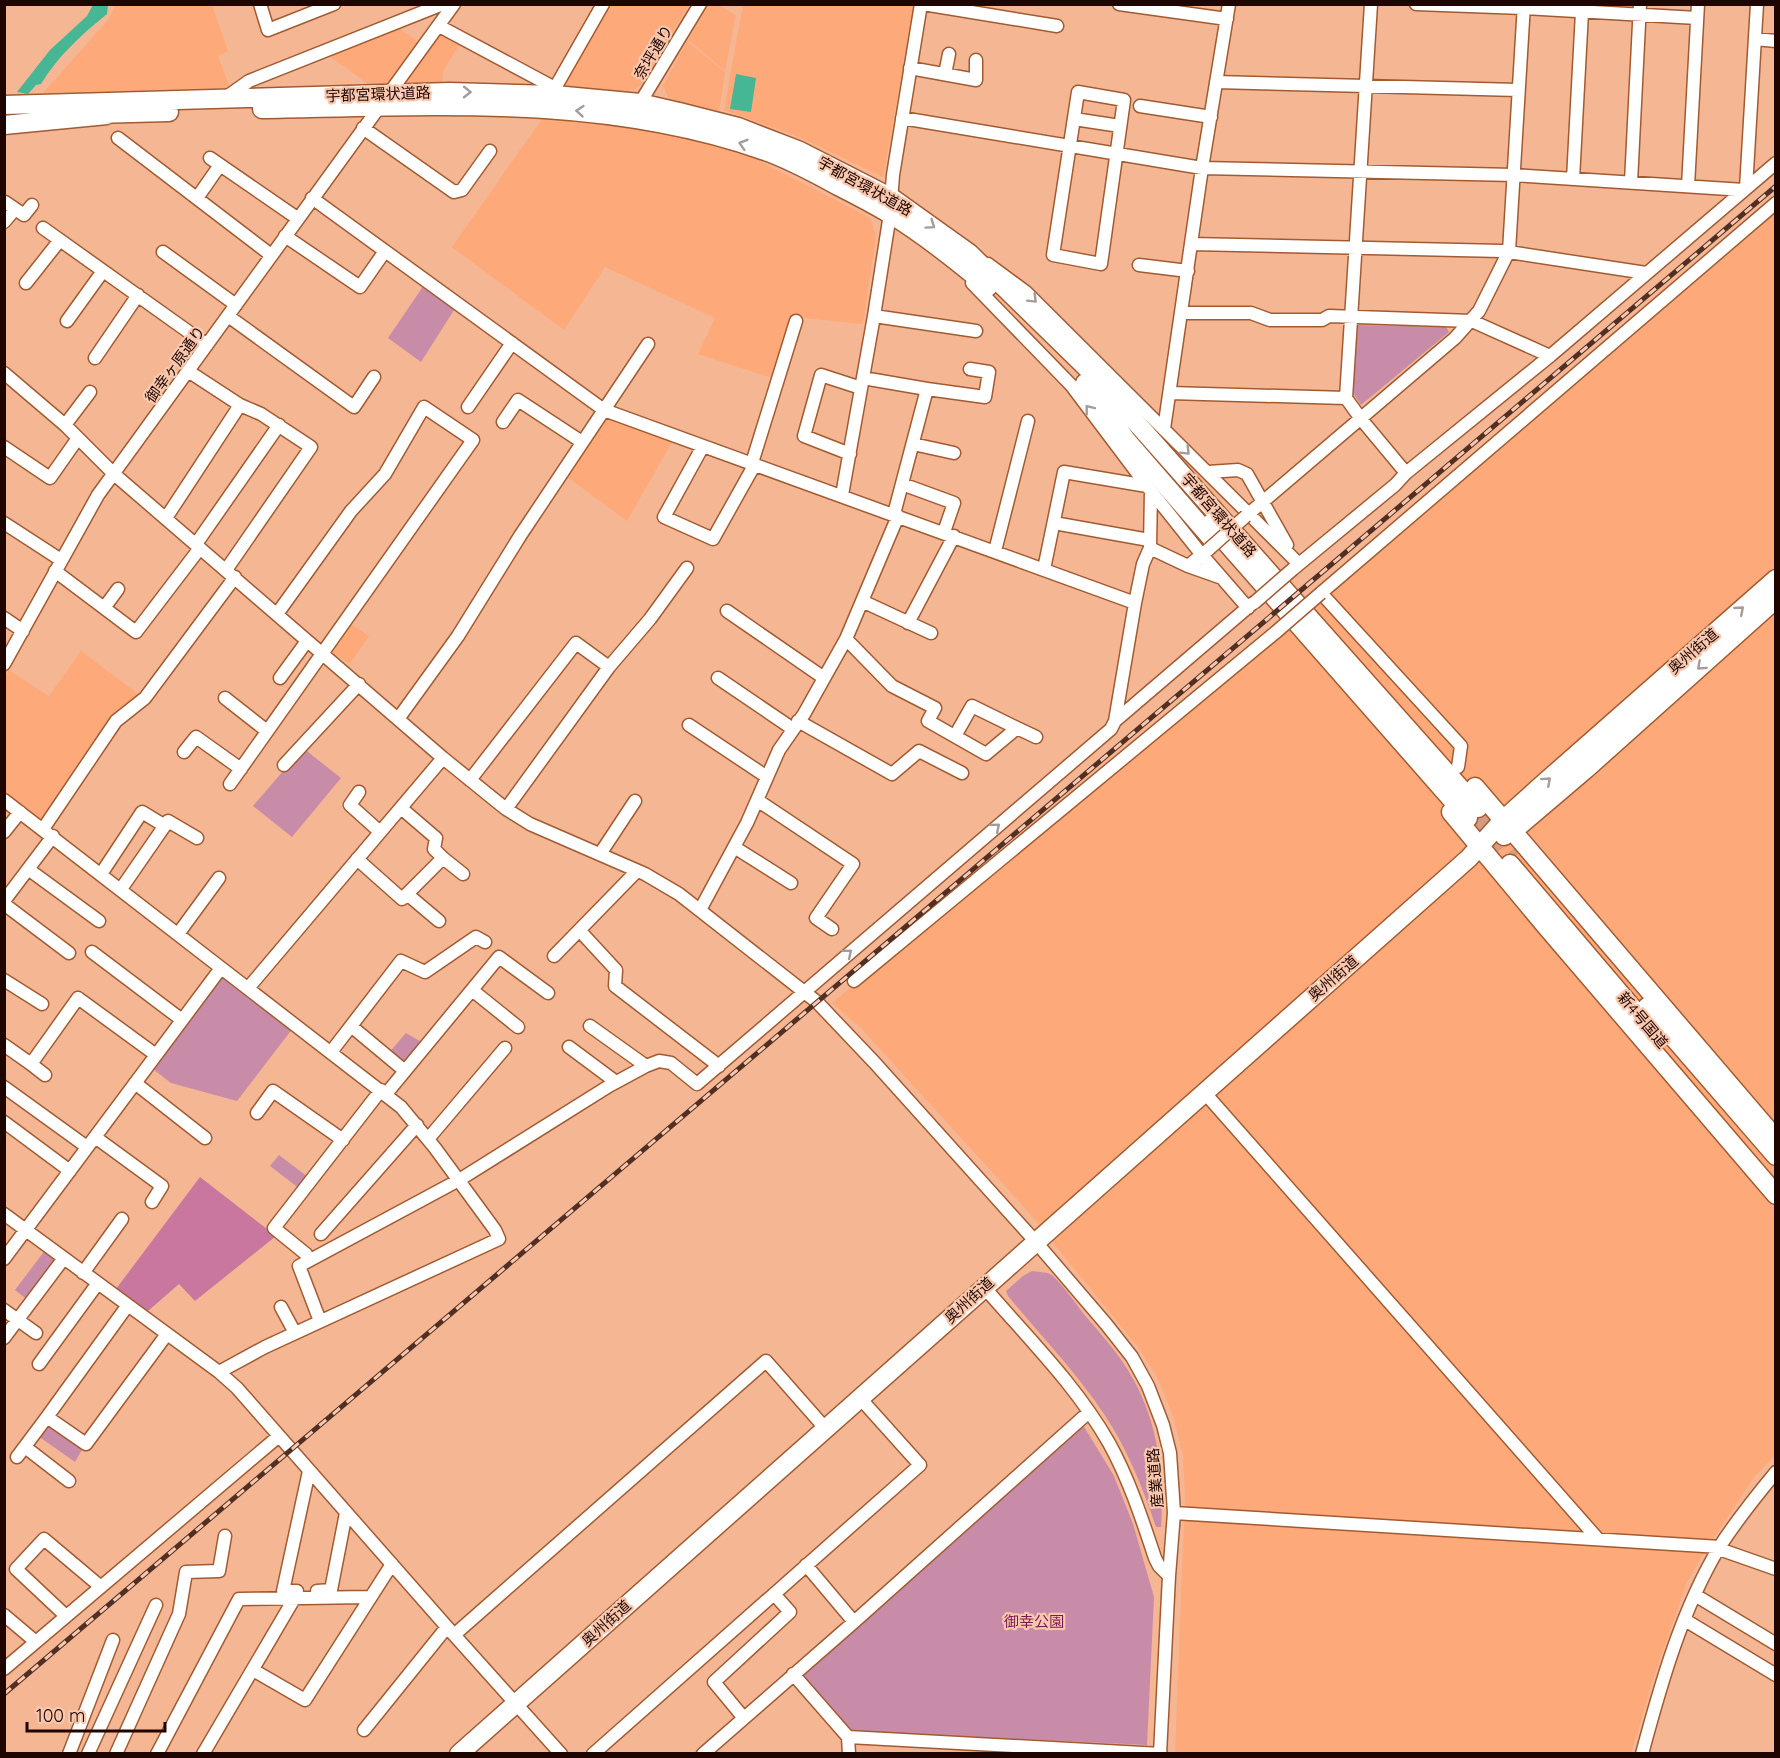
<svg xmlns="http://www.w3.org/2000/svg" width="1780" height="1758" viewBox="0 0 1780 1758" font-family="Quicksand,'Noto Sans JP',sans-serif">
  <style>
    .built { fill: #fea979 }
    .green { fill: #c88ca8 }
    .forest { fill: #c9779f }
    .water { fill: #46b694 }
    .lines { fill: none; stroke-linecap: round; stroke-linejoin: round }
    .highway-tunnel { stroke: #d59b7e; stroke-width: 18; stroke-dasharray: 18 9; stroke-linecap: butt }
    .minor-casing { stroke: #a25b31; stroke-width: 15 }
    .highway-casing { stroke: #a25b31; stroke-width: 21 }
    .minor { stroke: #fff; stroke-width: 12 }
    .highway { stroke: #fff; stroke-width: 18 }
    .rail-casing { stroke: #522f23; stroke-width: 5 }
    .rail { stroke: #f8c8ae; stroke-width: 3; stroke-dasharray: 9; stroke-linecap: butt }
    .minor-bridge-casing { stroke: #a25b31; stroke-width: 15; stroke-linecap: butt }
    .minor-bridge { stroke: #fff; stroke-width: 12 }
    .oneway { stroke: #a59b99 }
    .labels { text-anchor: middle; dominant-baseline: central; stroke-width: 4.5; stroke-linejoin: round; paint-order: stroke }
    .street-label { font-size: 15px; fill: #1f0500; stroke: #f8c8ae }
    .park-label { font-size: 15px; fill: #7c1954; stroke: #f8c8ae }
  </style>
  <rect width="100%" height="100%" fill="#f5b694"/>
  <path class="built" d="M116 5H212L228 51 218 56 230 88 43 93 108 20Z
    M607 5H689L639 87 626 92 561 87Z
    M708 5H718L736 15 725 71 688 40Z
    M743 5H914L883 177 801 138 724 110Z
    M397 27 427 48 440 30 461 42 443 71 442 84 369 85 327 54Z
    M687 41 725 72 719 112 670 101 663 86Z
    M542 119 590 120 679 135 746 154 870 218 876 236 863 324 794 317 775 379 698 354 715 318 605 267 564 330 452 247Z
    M1775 212V1455L1755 1476 1703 1554 1687 1582 1655 1673 1631 1753H1175L1185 1496 1183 1456 1173 1416 1157 1377 1138 1347 1023 1206 861 1028 832 1003Z
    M608 418 672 442 627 521 566 476Z
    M348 622 369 636 350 664 329 650Z
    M81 651 138 694 41 822 5 794 4 678 9 670 49 696Z"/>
  <path class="green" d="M424 285 456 307 421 362 388 338Z
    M1358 325 1446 327 1449 332 1361 405 1353 393Z
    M303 748 341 778 292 837 253 806Z
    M220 977 230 979 293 1028 237 1101 171 1083 153 1069Z
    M406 1033 423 1043 403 1068 387 1055Z
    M279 1155 308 1177 300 1189 270 1166Z
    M46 1249 60 1260 29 1301 15 1290Z
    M1032 1271C1037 1272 1046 1272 1050 1274 1058 1278 1077 1305 1083 1313 1098 1331 1114 1348 1126 1367 1157 1415 1165 1471 1161 1527H1156C1143 1488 1127 1448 1104 1414 1076 1372 1040 1335 1008 1296L1006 1291 1023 1276Z
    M46 1425H50L83 1448 75 1462 38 1436Z
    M1083 1425 1114 1476 1133 1524 1154 1597 1147 1745 852 1731 802 1674Z"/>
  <path class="forest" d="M200 1177 276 1236 195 1301 179 1284 148 1311 116 1289Z"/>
  <path class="water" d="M93 5H108L107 14C81 35 58 56 41 84L36 85 28 94 17 92 50 50 87 16Z
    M736 74 756 78 751 112 730 109Z"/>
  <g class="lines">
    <path class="highway-tunnel" d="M1478 808 1519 853
      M1468 818 1510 864"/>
    <defs>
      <path id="minor" d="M260 4 268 30 334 4
        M923 4 1057 26
        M1119 4 1227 19
        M1371 4 1346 398 1361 419 1406 473
        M1416 4 1523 8 1697 18
        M439 26 555 88 603 4
        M1755 39 1776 41
        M910 68 976 80V60
        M945 74 949 54
        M1216 82 1518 90
        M1078 92 1124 100 1101 264 1053 255Z
        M225 98 249 81 443 4
        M1140 106 1211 117
        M639 108 640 103 700 4
        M902 118 1202 168 1514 175 1744 190 1746 188
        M1074 119 1120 126
        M363 128 454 192 462 190 490 151
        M118 138 271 255
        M210 158 297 218
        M1573 179 1582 12
        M1631 182 1640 4
        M1688 186 1698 4
        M1746 188 1757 4
        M197 198 220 165
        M312 198 604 410 1135 603 1143 564 1150 548 1188 566 1209 549
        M5 202 24 215 32 205
        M4 222 15 209
        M43 228 207 345
        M285 236 360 287 385 251
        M1192 244 1502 251 1646 273
        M163 252 236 305
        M988 264 1026 292 1299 564
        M1139 265 1188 271
        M26 283 60 240
        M972 283 1071 385 1147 486 1202 555 1248 608
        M1182 313H1251L1270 320H1322L1329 316 1472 321 1550 356
        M228 316 354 407 374 377
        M874 316 976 331
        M67 321 103 271
        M95 358 138 295
        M188 371 240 405 261 414 311 447 226 570
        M4 373 65 425 114 474 443 758 506 809 530 824 645 874 679 894 817 1002 874 1062 1035 1241 1106 1324 1132 1357 1148 1386 1163 1425 1170 1453 1174 1513 1169 1576 1160 1754
        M863 378 927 389 894 514
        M927 389 985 397 989 372 970 369
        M1170 393 1346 398
        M468 407 512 343
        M503 422 518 400 582 442
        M65 425 90 392
        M1164 429 1202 168 1229 4
        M913 444 954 453
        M703 446 664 517 713 539 755 464
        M4 447 50 478 78 438
        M850 454 804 436 821 375 861 388
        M752 463 796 321
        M1208 472 1238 470 1247 474 1287 545
        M902 484 954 503 944 532
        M842 495 874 316 890 214 893 175 921 4
        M1246 516 1455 338 1479 311 1509 251 1524 4
        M166 518 240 405
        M4 523 61 560
        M1054 523 1149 540
        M196 544 279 425
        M1150 547 1151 491
        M995 551 1028 421
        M1188 566 1222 578
        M1044 569 1064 472 1147 486
        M1293 569 1395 485 1406 473 1550 356 1776 163
        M55 571 136 632 200 548
        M862 601 931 633
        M1135 603 1115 721 1253 603
        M104 608 118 589
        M727 611 824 678
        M4 618 23 631
        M908 623 954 536
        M846 639 892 686 935 708 928 721 986 754 1017 728 1036 737
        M4 664 98 495 454 4
        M280 678 307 641
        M718 678 793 729
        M225 698 267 731
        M398 719 458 636 520 536 648 344
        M798 721 892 774 919 751 962 773
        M689 725 767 777
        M955 736 972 706 1017 728
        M184 752 196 737 241 769
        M284 765 359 684
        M1458 767 1461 746 1321 593 1776 203
        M470 780 576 643 609 667
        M230 784 473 440 424 407 385 474 351 511 277 614
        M359 792 350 805 380 832
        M4 800 401 1107 435 1148 495 1230 499 1239 265 1347 219 1372
        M757 800 853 864 816 918 832 929
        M506 809 609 667 650 619 687 568
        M43 829 116 721 145 698 235 577
        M4 832 20 812
        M734 847 791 883
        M600 854 635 801
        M443 858 463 874
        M357 859 402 899 443 858 434 849 436 838 401 808
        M28 869 99 921
        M101 874 142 812 165 826
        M121 889 168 821 197 838
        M407 894 439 921
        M4 901 53 836
        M4 904 69 953
        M700 910 747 823 779 750 804 714 846 639 898 516
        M580 931 616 970 615 986 719 1066
        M178 934 219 878
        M92 952 182 1020
        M554 956 637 871
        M4 980 42 1004
        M854 981 1276 632
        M249 987 443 758
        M472 990 518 1027
        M351 1026 405 1071
        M590 1026 646 1066
        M4 1045 31 1064 78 998 156 1055
        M569 1047 616 1082
        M331 1052 401 961 425 972 476 937 485 942
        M31 1064 45 1075
        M135 1083 205 1138
        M4 1087 87 1147
        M1204 1092 1597 1538
        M386 1094 499 957 548 993
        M257 1113 273 1091 343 1140
        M4 1122 70 1171
        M95 1137 162 1186 152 1202
        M428 1139 505 1048
        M4 1214 219 1372 237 1388 447 1627 561 1754
        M321 1234 417 1125
        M4 1259 221 968
        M308 1261 306 1254 274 1228 381 1090
        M83 1273 122 1219
        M984 1287C1027 1337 1076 1385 1109 1443 1129 1479 1142 1519 1155 1558L1159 1566 1169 1576
        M281 1307 295 1333
        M4 1310 36 1333
        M320 1321 299 1266 459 1180 609 1086 646 1066 659 1061 671 1063 697 1084 1111 729 1115 721
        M4 1338 64 1258
        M39 1364 98 1283
        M47 1417 128 1305
        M25 1447 69 1481
        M17 1457 47 1417 86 1444 167 1334
        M1174 1513 1720 1547
        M1719 1549 1776 1569
        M806 1565 854 1622
        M297 1591H283L309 1471
        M317 1591 331 1590 346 1513
        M1695 1595 1776 1644
        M4 1615 36 1642
        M66 1616 16 1569 44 1539 101 1587
        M1685 1620 1776 1675
        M454 1635 766 1361 825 1428
        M4 1669 279 1436
        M253 1670 305 1700 392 1564
        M793 1674 848 1737 849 1754
        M743 1717 714 1682 790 1612 774 1594
        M364 1730 447 1627
        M848 1737 1161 1754
        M69 1754 113 1640
        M88 1754 156 1605
        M116 1754 179 1614 186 1572 219 1571 225 1536
        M157 1754 239 1599 369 1597
        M203 1754 294 1599
        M593 1754 920 1465 859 1397
        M703 1754 854 1622 1089 1412
        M1642 1754C1661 1683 1682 1609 1720 1546 1737 1520 1756 1496 1776 1472"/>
      <path id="highway" d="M4 105 450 92 555 95 640 103 679 112 738 127 800 151 892 198 969 253 1094 375 1478 808
        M262 109C431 106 603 94 765 151 791 160 814 173 838 186 856 195 873 204 890 214 925 235 957 261 988 287
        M94 114 169 112
        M4 125 107 115
        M1085 383 1127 441 1213 540
        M1210 524 1468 818
        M1475 787 1776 1139
        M1451 812 1545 925 1776 1195
        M1504 836 1513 831 1586 769 1776 599
        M1510 864 1652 1031
        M1647 1007 1776 1156
        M459 1754 1469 858 1503 820 1543 784 1776 579"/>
    </defs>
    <use href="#minor" class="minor-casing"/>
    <use href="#highway" class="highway-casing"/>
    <use href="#minor" class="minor"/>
    <use href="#highway" class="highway"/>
    <defs>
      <path id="rail" d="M4 1694 1776 186"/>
    </defs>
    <use href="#rail" class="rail-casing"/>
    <use href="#rail" class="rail"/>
    <defs>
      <path id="minor-bridge" d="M1209 549 1246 516
        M1254 603 1293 569
        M1276 632 1321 593"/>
    </defs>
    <use href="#minor-bridge" class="minor-bridge-casing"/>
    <use href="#minor-bridge" class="minor-bridge"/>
  </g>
  <defs><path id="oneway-chevron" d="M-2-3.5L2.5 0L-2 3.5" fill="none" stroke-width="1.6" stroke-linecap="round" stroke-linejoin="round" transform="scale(1.5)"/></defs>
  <g class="oneway">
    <use href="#oneway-chevron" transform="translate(467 92) rotate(1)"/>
    <use href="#oneway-chevron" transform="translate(580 111) rotate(-175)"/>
    <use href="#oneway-chevron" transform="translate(743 144) rotate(-163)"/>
    <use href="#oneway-chevron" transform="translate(931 225) rotate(35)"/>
    <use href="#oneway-chevron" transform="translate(1033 299) rotate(45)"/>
    <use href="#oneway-chevron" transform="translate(1089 409) rotate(-128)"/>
    <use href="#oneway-chevron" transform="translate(1186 451) rotate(45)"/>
    <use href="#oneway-chevron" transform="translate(1740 610) rotate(-41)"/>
    <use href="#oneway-chevron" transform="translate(1701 666) rotate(138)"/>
    <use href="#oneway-chevron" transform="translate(1547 781) rotate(-42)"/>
    <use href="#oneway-chevron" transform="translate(996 827) rotate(-40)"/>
    <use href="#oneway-chevron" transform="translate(848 953) rotate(-40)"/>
  </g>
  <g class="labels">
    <g class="street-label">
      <text transform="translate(653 52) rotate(-59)">奈坪通り</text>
      <text transform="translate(378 94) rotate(-2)">宇都宮環状道路</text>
      <text transform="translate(865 186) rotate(29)">宇都宮環状道路</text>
      <text transform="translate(175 364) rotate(-54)">御幸ヶ原通り</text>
      <text transform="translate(1219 515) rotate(49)">宇都宮環状道路</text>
      <text transform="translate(1693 651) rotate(-41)">奥州街道</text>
      <text transform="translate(1333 978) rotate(-41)">奥州街道</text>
      <text transform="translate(1643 1020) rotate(50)">新4号国道</text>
      <text transform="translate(969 1300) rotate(-42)">奥州街道</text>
      <text transform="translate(1155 1478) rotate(-95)">産業道路</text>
      <text transform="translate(606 1623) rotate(-42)">奥州街道</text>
    </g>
    <g class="park-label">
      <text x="1034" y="1621">御幸公園</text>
    </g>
  </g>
  <rect width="1780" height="1758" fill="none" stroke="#1f0500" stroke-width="12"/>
  <path d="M27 1722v9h138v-9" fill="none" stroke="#1f0500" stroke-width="3"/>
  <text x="36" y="1722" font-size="18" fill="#1f0500" stroke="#f8c8ae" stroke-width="4.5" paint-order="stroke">100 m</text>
</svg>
